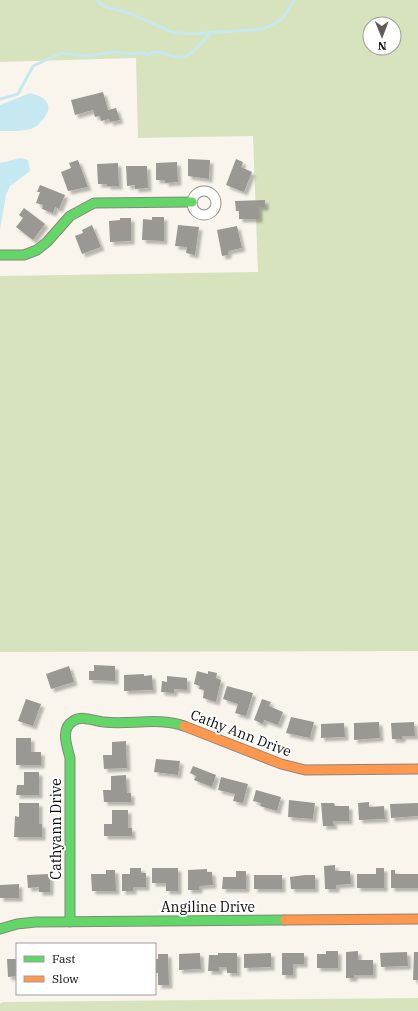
<svg xmlns="http://www.w3.org/2000/svg" width="418" height="1011" viewBox="0 0 418 1011" font-family="'IBM Plex Serif',serif">
  <style>
    .forest { fill: #d7e3bd; fill-rule: evenodd }
    .water { fill: #c6e8f0 }
    .lines { fill: none; stroke-linecap: round; stroke-linejoin: round }
    .stream { stroke: #c6e8f0; stroke-width: 3 }
    .building { fill: #9b9894; filter: url(#shadow) }
    .street-casing { stroke: #92908c; stroke-width: 11 }
    .fast-casing { stroke: #888683; stroke-width: 11 }
    .slow-casing { stroke: #888683; stroke-width: 11 }
    .street { stroke: #fefefc; stroke-width: 9 }
    .fast { stroke: #63d668; stroke-width: 9 }
    .slow { stroke: #ff974d; stroke-width: 9 }
    .labels { text-anchor: middle; dominant-baseline: central; stroke-width: 4; stroke-linejoin: round; paint-order: stroke }
    .street-label { font-size: 14px; fill: #0a0a0a; stroke: #fff }
  </style>
  <defs>
    <filter id="shadow"><feDropShadow dx="3.5" dy="3.5" stdDeviation="1" flood-color="#0004"/></filter>
  </defs>
  <rect width="100%" height="100%" fill="#f9f5ed"/>
  <path class="forest" d="M0 0H418V651L0 652V276L258 272 253 136 138 138 136 58 0 62ZM370 24H394V48H370Z
    M418 998V1011H0V1004L3 1002Z"/>
  <path class="water" d="M30 93C44 96 55 105 44 118 41 121 39 125 35 127 24 132 12 131 0 131V105Z
    M21 158 28 160 30 171 10 186 6 195 0 230V163Z"/>
  <g class="lines">
    <path class="stream" d="M97 0 103 6 129 13 172 32 191 34 263 29 281 20 295 0
      M0 99 18 94 33 66 61 53 87 56 113 52 128 54 143 53 148 55C157 47 171 59 182 57 195 54 201 42 211 33"/>
  </g>
  <path class="building" d="M103 92 108 110 116 108 120 120 110 122 109 119 101 121 100 116 95 117 93 110 75 115 71 100Z
    M188 159 210 160 209 179 188 176Z
    M236 159 243 162 241 167 252 172 244 192 226 185Z
    M78 160 88 187 68 191 61 172 71 168 69 163Z
    M177 162 178 182 165 183V180H156V163Z
    M118 163 119 186H107V184H98L97 164Z
    M126 166H147L148 188 135 189V185L127 186Z
    M40 185 65 195 59 209 55 207 53 213 42 209 43 205 36 203 40 192H37Z
    M265 200V207H259V219H239V211H236L235 201Z
    M24 208 45 224 33 240 16 227 23 218 19 215Z
    M152 217H164V241L142 240 143 219 152 220Z
    M120 218H131V241L110 242 109 221 120 220Z
    M92 225 101 247 82 254 75 236 83 233 82 230Z
    M178 225 199 227 195 255 186 253 187 247 175 246Z
    M237 226 242 248 228 251V255L222 256 217 230Z
    M94 665 115 666V681L89 680V671H94Z
    M69 666 74 682 51 689 46 674Z
    M197 671 208 674V671L217 673 216 678 221 680 216 702 203 698 204 690 199 689 200 686 194 684Z
    M144 674V676L152 675 153 690 124 691V675Z
    M167 676 187 678V690L174 689V693L161 692 162 681 167 682Z
    M227 686 253 693 246 716 235 713 238 704 223 699Z
    M26 699 41 704 33 726 18 721Z
    M262 699 271 702 269 706 283 712 278 725 264 720 263 724 254 720Z
    M291 717 314 722 310 738 286 733Z
    M379 722 380 738 354 740V723Z
    M414 722 415 736H402V739H392L391 723Z
    M344 723 345 737 321 738V724Z
    M16 738H31V752H41V765H16Z
    M126 741 127 768 104 769 103 755H112V742Z
    M156 759 180 761 178 775 154 772Z
    M193 766 216 775 212 787 194 780 196 776 190 773Z
    M24 772H39V795H16L17 785H24Z
    M126 775 127 793H131V802H104L103 790H111V776Z
    M221 777 248 784 243 803 233 801 235 794 218 790Z
    M256 790 281 797 277 811 260 806 261 803 253 801Z
    M289 800 315 803 313 819 288 817Z
    M369 802V807L384 806 385 819 359 820 358 803Z
    M19 803H39V824H42V837H14L15 816 19 817Z
    M321 803H334L335 806H349V821H333L334 826H323Z
    M418 803V816L391 818 390 804Z
    M112 810H128V828H132V836H104V824H112Z
    M335 865V871H350L351 884 336 885V889H325L324 866Z
    M130 868H141V873H146V887H133V891H122V874H130Z
    M152 868H178V891H166V883H152Z
    M376 868H384V888H357V874H376Z
    M207 869V872H212L213 885 199 886V890H188V870Z
    M106 870H115L116 891H92L91 874H106Z
    M391 870H395V874H418V888H391Z
    M236 871H246V889H222L223 877H236Z
    M50 874V892H39V887L28 888 27 875Z
    M254 875H282V889H254Z
    M305 875H315V889H291L290 877Z
    M19 884V898H0V885Z
    M326 951H338V968H317V954H326Z
    M358 951V960H373V975H354V978H346V952Z
    M407 952 408 966 381 967 380 953Z
    M414 952H418V980H413Z
    M200 953 201 969 179 970V954Z
    M218 953H237V973H227V967H219V971H208L209 955H218Z
    M271 953V967L244 968V954Z
    M282 953H304V964H293V975H282Z
    M158 954H168L169 985H158V973H155V959H158Z
    M7 959H17V976L8 977Z"/>
  <g class="lines">
    <defs>
      <path id="street" d="M192 203a12 12 0 1 1 24 0a12 12 0 1 1-24 0Z"/>
      <path id="fast" d="M0 255H24L37 250 47 242 70 216 94 203 192 202
        M70 922V758C67 746 60 729 73 721 82 715 94 721 104 722 130 725 159 717 184 726
        M0 929 17 924 36 922 285 920"/>
      <path id="slow" d="M184 726 281 764 305 770 418 769
        M285 920 418 919"/>
    </defs>
    <use href="#street" class="street-casing"/>
    <use href="#fast" class="fast-casing"/>
    <use href="#slow" class="slow-casing"/>
    <use href="#street" class="street"/>
    <use href="#fast" class="fast"/>
    <use href="#slow" class="slow"/>
  </g>
  <g class="labels">
    <g class="street-label">
      <text transform="translate(241 733) rotate(21)">Cathy Ann Drive</text>
      <text transform="translate(56 829) rotate(-90)">Cathyann Drive</text>
      <text x="208" y="907">Angiline Drive</text>
    </g>
  </g>
  <rect x="16" y="943" width="140" height="52" fill="#ffffff" stroke="#9d9d9d"/>
  <rect x="24" y="956" width="20" height="6" fill="#63d668" stroke="#9d9d9d"/>
  <text x="52" y="963" font-size="12" fill="#0a0a0a">Fast</text>
  <rect x="24" y="976" width="20" height="6" fill="#ff974d" stroke="#9d9d9d"/>
  <text x="52" y="983" font-size="12" fill="#0a0a0a">Slow</text>
  <g transform="translate(382 36) rotate(179)"><circle r="19" fill="#ffffff" stroke="#9d9d9d"/>
  <path d="M0-3L7 15L0 10L-7 15Z" fill="#5e5c59"/>
  <text y="-6" font-size="11" font-weight="bold" text-anchor="middle" fill="#0a0a0a">N</text>
  </g>
</svg>
